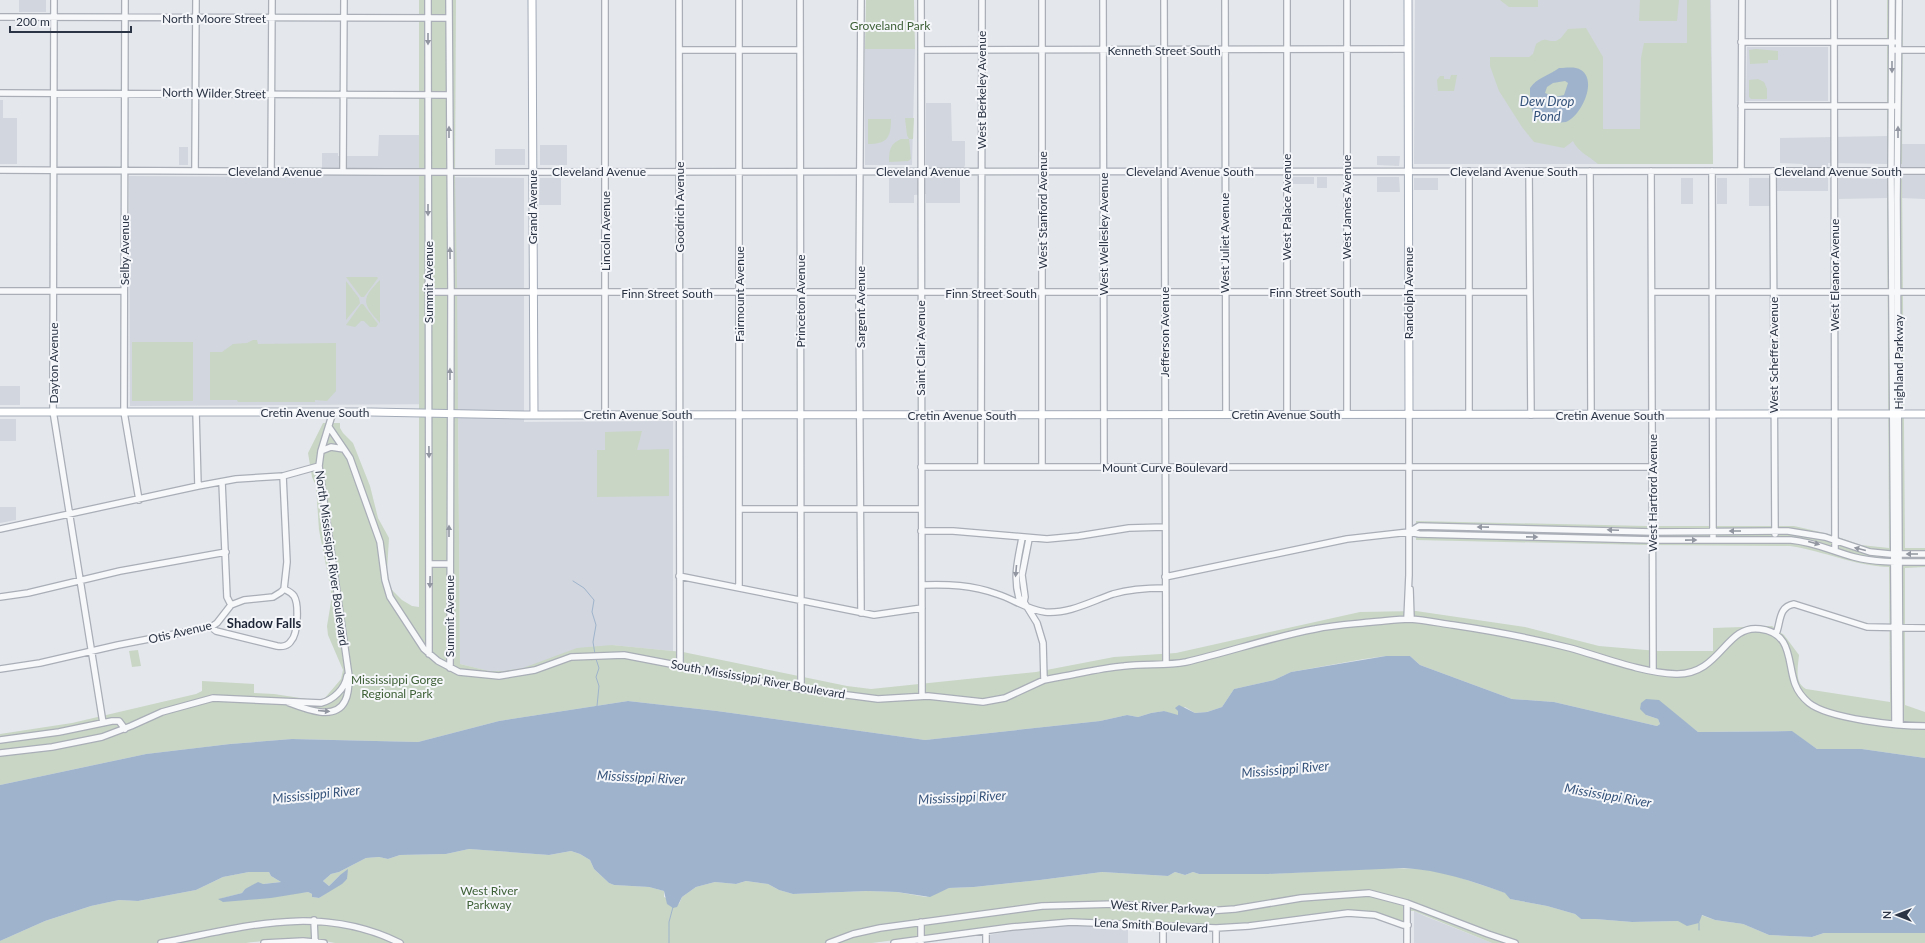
<svg xmlns="http://www.w3.org/2000/svg" width="1925" height="943" viewBox="0 0 1925 943" font-family="Lato,sans-serif">
  <style>
    .built { fill: #d2d6de }
    .green { fill: #c9d6c5 }
    .water { fill: #9fb4cc; fill-rule: evenodd }
    .lines { fill: none; stroke-linecap: round; stroke-linejoin: round }
    .stream { stroke: #9fb4cc; stroke-width: 1 }
    .minor-casing { stroke: #a9aeb7; stroke-width: 8 }
    .major-casing { stroke: #a3abb8; stroke-width: 9 }
    .minor { stroke: #f7f8fa; stroke-width: 5.5 }
    .major { stroke: #fff; stroke-width: 7 }
    .oneway { fill: #9196a0 }
    .labels { text-anchor: middle; dominant-baseline: central; stroke-width: 4; stroke-linejoin: round; paint-order: stroke }
    .street-label { font-size: 12px; fill: #2b3445; stroke: #f4f6f9 }
    .park-label { font-size: 12px; fill: #3f6138; stroke: #f4f6f9 }
    .water-label { font-size: 13px; font-style: italic; fill: #34527a; stroke: #f4f6f9 }
    .neighbourhood-label { font-size: 13px; font-weight: bold; fill: #1d2536; stroke: #f4f6f9 }
  </style>
  <rect width="100%" height="100%" fill="#e4e7ec"/>
  <path class="built" d="M19 0H46V12H19Z
    M1415 0H1711L1713 164H1414Z
    M1747 47H1828V101H1746Z
    M865 49H915L912 165H865Z
    M0 100H3V118H17V164H0Z
    M926 103H951L952 141H965V165L960 178V203H926V194L914 195V203H889V178H926Z
    M379 135H419V177L524 178V422L673 421V651L612 645 523 668 504 671H489L460 664 458 404 130 406 129 176 322 177V153H338V156H378Z
    M1887 136V164L1828 163V191H1777V206H1749V178H1803V164L1780 163V138Z
    M1902 144H1925V199L1902 198Z
    M540 145H567V165H540Z
    M179 147H188V165H179Z
    M495 149H525V165H495Z
    M1377 156H1400L1399 166 1377 165Z
    M1290 177H1314V184H1291Z
    M1317 177H1327V188H1317Z
    M1377 177H1399L1400 192H1377Z
    M540 178H561V205H539Z
    M1414 178H1438V190H1414Z
    M1681 178H1693V204H1681Z
    M1717 178H1727V204H1717Z
    M1839 178 1887 179V198L1839 199Z
    M0 386H20V405H0Z
    M0 419H16V441H0Z
    M0 507H16V520L0 523Z
    M1414 911 1427 917 1492 943H1414Z
    M1056 925 1128 928V943H989V935L1026 928Z"/>
  <path class="green" d="M419 0H456L455 177 457 282 460 664 489 671H504L523 668 577 648 612 645 683 652 847 686 871 689 1036 672 1114 657 1176 653 1360 612 1416 611 1525 627 1599 646 1658 651H1713V628L1772 626 1784 635 1799 655C1798 667 1794 683 1806 689L1890 702 1889 567C1855 566 1824 551 1790 546L1647 545 1416 540V521L1647 526H1794L1829 534 1861 545 1889 548 1887 179H1902L1905 548H1925V567L1905 568V705L1925 712V758L1862 749H1817L1791 731 1698 732 1673 713 1646 715 1658 719 1660 724 1657 726 1554 702 1512 699 1420 665 1410 656H1386L1364 659 1291 672 1274 680 1234 689 1222 707 1207 712 1195 713 1185 707 1178 711V715H1174L1164 711 1151 713 1138 717 1127 715 1100 721 925 740 717 711 628 701 499 721 418 742 292 739 230 744 146 754 0 785V734L72 723 196 694 202 691V681L254 684V693L274 694 320 701 324 699 341 679 343 670 328 635 327 626 332 596 319 530 316 486 312 477 308 453 323 423H340V428L343 433 353 443 370 486 378 518 389 538 387 571 388 581 392 590 402 600 412 606 419 607Z
    M866 0H914L915 49H865Z
    M1500 0H1538V7H1509Z
    M1640 0H1679L1677 21H1639Z
    M1687 0H1710L1713 164H1598C1590 157 1577 151 1573 141L1564 148 1534 142 1522 127 1499 91 1490 66V57H1529L1533 54 1536 44C1547 36 1545 42 1556 41L1561 38 1568 29 1586 28 1603 57V129H1640L1641 58 1644 43H1687Z
    M1887 0H1903L1902 164H1887Z
    M1756 49 1778 51V60H1768V63L1750 64 1749 50Z
    M1451 75H1457L1454 91H1438L1437 80 1440 76H1444V79H1450Z
    M1758 79 1764 82 1767 89V99H1751L1749 97V80Z
    M905 118H914L913 139H909L907 135Z
    M868 119H891C891 138 887 144 868 144Z
    M901 139H909L911 159 908 161 889 162C889 150 890 144 901 139Z
    M346 277H377L378 278 364 297H361Z
    M380 280V323C362 303 361 299 380 280Z
    M346 281 359 298 360 303 346 320Z
    M361 304H363L378 324 376 327H370L364 321H361L355 327 346 325Z
    M253 340H257L258 344 336 343V391L327 401 315 400V402H238L237 400H210V352H222L233 344 247 343Z
    M132 342H193V401H132Z
    M642 431 637 450 669 449V496L597 497V450H605V432Z
    M138 650 141 666 132 667 129 651Z
    M469 849 549 855 571 851 580 854 590 860 594 869 609 883 614 885 649 887 664 891V897L679 904 682 897 696 887 715 882 736 884 746 881 768 884 779 890 793 894 867 891 897 892 926 897 949 888 974 887 1040 880 1102 872 1168 876 1175 872 1185 875 1193 872 1199 874H1268L1384 868 1426 869 1446 873 1506 893 1510 899 1547 906 1575 914 1581 919H1595L1632 922 1678 921 1701 915 1715 920 1743 924 1769 935 1812 937 1824 933H1925V943H1492L1414 911H1404L1403 922 1376 913 1348 911 1249 924 1216 926 1099 920 1042 921 872 943H335C305 936 277 939 246 943H0V941L45 921 91 906 119 900 138 901 196 890 223 877 249 872H269L271 876 281 882 263 884 245 889 242 893 219 899 308 892 312 894V897L319 898 347 879V873L340 875 329 886 323 881 331 874 339 872 366 858 379 857 388 859 400 855 446 854Z"/>
  <path class="water" d="M1559 68C1566 68 1575 66 1581 70 1598 81 1581 116 1566 122 1561 123 1555 122 1550 122 1530 123 1530 104 1530 88 1538 77 1548 76 1559 68ZM1565 81 1568 83 1564 95 1555 97 1545 93 1547 87 1553 83Z
    M1386 656H1410L1420 665 1512 699 1554 702 1657 726 1660 724 1658 719 1646 715 1640 709 1641 703 1646 699 1659 700 1698 732 1792 731 1817 749H1862L1925 758V933H1824L1812 937 1769 935 1743 924 1715 920 1702 915 1699 923 1687 926 1678 921 1632 922 1595 919H1581L1575 914 1547 906 1510 899 1505 893C1471 881 1440 870 1404 868L1268 874H1199L1193 872 1185 875 1175 872 1168 876 1102 872 1040 880 974 887 949 888 930 897 897 892 867 891 793 894 779 890 768 884 746 881 736 884 715 882 696 887 682 897 677 907 673 908 667 904 664 891 649 887 614 885 609 883 594 869 590 860 580 854 571 851 549 855 469 849 446 854 400 855 388 859 379 857 366 858 339 872 331 874 323 881 329 886 340 875 348 869 347 879 342 884 319 898 312 897V894L308 892 271 898 223 902 218 899 242 893 245 889 258 882 263 884 281 882 271 876 269 872H249L223 877 196 890 138 901 119 900 91 906 45 921 0 941V785L146 754 230 744 292 739 418 742 499 721 628 701 717 711 925 740 1100 721 1127 715 1138 717 1151 713 1164 711 1178 715V711L1175 708 1179 705 1195 713 1207 712 1222 707 1234 689 1274 680 1291 672Z"/>
  <g class="lines">
    <path class="stream" d="M573 581 584 588 594 600 592 612 596 625 593 642 595 654
      M596 659 599 668 596 677 599 686 597 706
      M1699 923V930
      M669 943V922L673 907"/>
    <defs>
      <path id="minor" d="M54 0 53 411 103 723
        M125 0 124 412 139 500
        M428 0 429 654
        M449 0 451 292 450 668
        M605 0V414
        M679 0 680 666
        M800 0 801 689
        M861 0 859 293 861 613
        M921 0 922 696
        M1103 0 1104 467
        M1164 0 1166 664
        M1225 0 1226 414
        M1347 0V414
        M1834 0 1835 550
        M1892 0 1891 171 1895 724
        M1899 0 1897 199 1900 725
        M0 17 448 18
        M1741 42H1894
        M679 50H800
        M921 50 1407 49
        M1895 50H1925
        M0 93 449 95
        M1741 106H1895
        M0 170 388 172 1925 171
        M195 171 196 0
        M271 171 272 0
        M343 171 344 0
        M1469 171V414
        M1529 171 1531 415
        M1590 171 1591 415
        M1651 171 1653 671
        M1712 171 1713 539
        M1741 171 1742 0
        M1773 171 1775 534
        M0 291H124
        M428 292H1530
        M1652 292H1925
        M196 412 198 486
        M1287 414V0
        M329 427 344 449
        M321 451 333 412
        M921 467H1652
        M981 467 982 0
        M1042 467V0
        M222 482 227 597 231 605
        M739 509H921
        M0 529 198 486 236 479 283 476 319 466
        M921 531H953L1047 539 1079 536 1129 528 1165 527
        M1409 532 1419 526 1652 532 1788 531 1825 537 1870 552 1890 554H1925
        M1022 538C1018 559 1013 577 1019 598L1024 602
        M1029 539 1022 575 1025 597 1024 602 1037 623 1043 643 1044 680
        M430 564H449
        M679 576 874 615 922 608
        M1165 577 1347 539 1409 532 1419 534 1652 540H1791C1814 542 1832 551 1854 557 1877 563 1901 562 1925 562
        M922 585C948 584 972 585 997 594 1013 599 1028 610 1045 612 1069 614 1092 601 1113 594 1130 589 1147 588 1165 588
        M739 588V0
        M1410 589 1411 619
        M0 597 28 593 120 571 226 552
        M1407 619 1409 575V414
        M211 627 216 631 277 646C282 647 288 646 291 641 298 634 299 604 294 596 291 592 288 591 284 589
        M1776 634C1781 622 1778 607 1794 604L1867 627 1925 628
        M0 669 40 663 118 645 211 627 217 623 231 605 244 600 273 597 281 592 284 589 287 562 283 476
        M287 702C303 708 335 722 345 701 349 694 349 684 349 676L319 466 321 451 331 447 344 449 350 458 380 542 385 580 390 597 424 649 438 661 459 672 499 676 535 670 571 657 624 655 801 689 878 699 928 696 983 702 1005 698 1044 680 1054 678C1077 674 1101 668 1124 666 1145 663 1166 666 1186 662 1229 652 1272 637 1315 629 1334 625 1353 624 1372 622 1385 621 1398 619 1410 619 1424 620 1439 623 1453 625 1493 631 1531 638 1570 648 1602 657 1643 673 1676 674 1721 675 1725 624 1760 629 1793 633 1787 662 1795 684 1798 692 1803 698 1809 703 1829 719 1899 726 1925 726
        M0 740 59 732 112 721H119L125 729
        M0 753 52 747 102 737 131 726 162 712 213 698 321 703C333 700 345 689 347 676
        M314 920 315 943
        M921 922V943
        M986 931V943
        M161 943C245 927 318 903 400 943
        M264 943 303 941 324 943
        M829 943 853 934 880 928 1042 906 1116 904 1207 911 1235 909 1301 898 1369 893 1407 903 1488 934 1515 943
        M894 943 1012 927 1071 922 1216 928 1249 926 1348 913 1375 915 1403 925H1408
        M1163 943V926
        M1216 943V928
        M1407 943V903"/>
      <path id="major" d="M532 0 534 415
        M1408 0 1409 414
        M0 412H371L525 415 1925 414"/>
    </defs>
    <use href="#minor" class="minor-casing"/>
    <use href="#major" class="major-casing"/>
    <use href="#minor" class="minor"/>
    <use href="#major" class="major"/>
  </g>
  <defs><path id="oneway-solid" d="M-6-.8H1V-3.2L6.5 0L1 3.2V.8H-6Z"/></defs>
  <g class="oneway">
    <use href="#oneway-solid" transform="translate(428 39) rotate(90)"/>
    <use href="#oneway-solid" transform="translate(1892 67) rotate(90)"/>
    <use href="#oneway-solid" transform="translate(449 132) rotate(-90)"/>
    <use href="#oneway-solid" transform="translate(1898 132) rotate(-90)"/>
    <use href="#oneway-solid" transform="translate(428 210) rotate(90)"/>
    <use href="#oneway-solid" transform="translate(450 253) rotate(-91)"/>
    <use href="#oneway-solid" transform="translate(450 374) rotate(-90)"/>
    <use href="#oneway-solid" transform="translate(429 452) rotate(89)"/>
    <use href="#oneway-solid" transform="translate(1483 527) rotate(-179)"/>
    <use href="#oneway-solid" transform="translate(1613 530) rotate(-178)"/>
    <use href="#oneway-solid" transform="translate(449 531) rotate(-90)"/>
    <use href="#oneway-solid" transform="translate(1735 531) rotate(-180)"/>
    <use href="#oneway-solid" transform="translate(1532 537) rotate(1)"/>
    <use href="#oneway-solid" transform="translate(1691 540) rotate(-1)"/>
    <use href="#oneway-solid" transform="translate(1814 543) rotate(15)"/>
    <use href="#oneway-solid" transform="translate(1860 549) rotate(-166)"/>
    <use href="#oneway-solid" transform="translate(1912 554) rotate(180)"/>
    <use href="#oneway-solid" transform="translate(1016 571) rotate(95)"/>
    <use href="#oneway-solid" transform="translate(430 582) rotate(91)"/>
    <use href="#oneway-solid" transform="translate(324 711) rotate(5)"/>
  </g>
  <g class="labels">
    <g class="street-label">
      <text x="214" y="18">North Moore Street</text>
      <text x="1164" y="50">Kenneth Street South</text>
      <text transform="translate(981 90) rotate(-90)">West Berkeley Avenue</text>
      <text transform="translate(214 93) rotate(1)">North Wilder Street</text>
      <text x="275" y="171">Cleveland Avenue</text>
      <text x="599" y="171">Cleveland Avenue</text>
      <text x="923" y="171">Cleveland Avenue</text>
      <text x="1190" y="171">Cleveland Avenue South</text>
      <text x="1514" y="171">Cleveland Avenue South</text>
      <text x="1838" y="171">Cleveland Avenue South</text>
      <text transform="translate(532 207) rotate(-90)">Grand Avenue</text>
      <text transform="translate(679 207) rotate(-90)">Goodrich Avenue</text>
      <text transform="translate(1286 207) rotate(-90)">West Palace Avenue</text>
      <text transform="translate(1346 207) rotate(-90)">West James Avenue</text>
      <text transform="translate(1042 210) rotate(-90)">West Stanford Avenue</text>
      <text transform="translate(605 231) rotate(-90)">Lincoln Avenue</text>
      <text transform="translate(1103 234) rotate(-90)">West Wellesley Avenue</text>
      <text transform="translate(1224 243) rotate(-90)">West Juliet Avenue</text>
      <text transform="translate(124 250) rotate(-90)">Selby Avenue</text>
      <text transform="translate(1834 275) rotate(-90)">West Eleanor Avenue</text>
      <text transform="translate(428 282) rotate(-90)">Summit Avenue</text>
      <text x="1315" y="292">Finn Street South</text>
      <text x="667" y="293">Finn Street South</text>
      <text x="991" y="293">Finn Street South</text>
      <text transform="translate(1408 293) rotate(-90)">Randolph Avenue</text>
      <text transform="translate(739 294) rotate(-90)">Fairmount Avenue</text>
      <text transform="translate(800 301) rotate(-90)">Princeton Avenue</text>
      <text transform="translate(860 307) rotate(-90)">Sargent Avenue</text>
      <text transform="translate(1164 332) rotate(-90)">Jefferson Avenue</text>
      <text transform="translate(920 348) rotate(-90)">Saint Clair Avenue</text>
      <text transform="translate(1773 355) rotate(-90)">West Scheffer Avenue</text>
      <text transform="translate(1898 362) rotate(-90)">Highland Parkway</text>
      <text transform="translate(53 363) rotate(-90)">Dayton Avenue</text>
      <text x="315" y="412">Cretin Avenue South</text>
      <text x="638" y="414">Cretin Avenue South</text>
      <text x="1286" y="414">Cretin Avenue South</text>
      <text x="962" y="415">Cretin Avenue South</text>
      <text x="1610" y="415">Cretin Avenue South</text>
      <text x="1165" y="467">Mount Curve Boulevard</text>
      <text transform="translate(1652 493) rotate(-90)">West Hartford Avenue</text>
      <text transform="translate(332 558) rotate(82)">North Mississippi River Boulevard</text>
      <text transform="translate(449 616) rotate(-90)">Summit Avenue</text>
      <text transform="translate(180 632) rotate(-13)">Otis Avenue</text>
      <text transform="translate(758 679) rotate(10)">South Mississippi River Boulevard</text>
      <text transform="translate(1163 907) rotate(3)">West River Parkway</text>
      <text transform="translate(1151 925) rotate(3)">Lena Smith Boulevard</text>
    </g>
    <g class="park-label">
      <text x="890" y="25">Groveland Park</text>
      <text x="397" y="679">Mississippi Gorge<tspan x="397" dy="14">Regional Park</tspan></text>
      <text x="489" y="890">West River<tspan x="489" dy="14">Parkway</tspan></text>
    </g>
    <g class="water-label">
      <text x="1547" y="101">Dew Drop<tspan x="1547" dy="15">Pond</tspan></text>
      <text transform="translate(1285 769) rotate(-5)">Mississippi River</text>
      <text transform="translate(641 777) rotate(3)">Mississippi River</text>
      <text transform="translate(316 794) rotate(-6)">Mississippi River</text>
      <text transform="translate(1608 795) rotate(10)">Mississippi River</text>
      <text transform="translate(962 797) rotate(-3)">Mississippi River</text>
    </g>
    <g class="neighbourhood-label">
      <text x="264" y="623">Shadow Falls</text>
    </g>
  </g>
  <g transform="translate(1897 915) rotate(270)" stroke="#f4f6f9" stroke-width="3" paint-order="stroke">
  <path d="M0-3L7 15L0 10L-7 15Z" fill="#2b3445"/>
  <text y="-6" font-size="11" font-weight="bold" text-anchor="middle" fill="#2b3445">N</text>
  </g>
  <path d="M10 26v6h121v-6" fill="none" stroke="#2b3445" stroke-width="2"/>
  <text x="16" y="26" font-size="12" fill="#2b3445" stroke="#f4f6f9" stroke-width="3" paint-order="stroke">200 m</text>
</svg>
